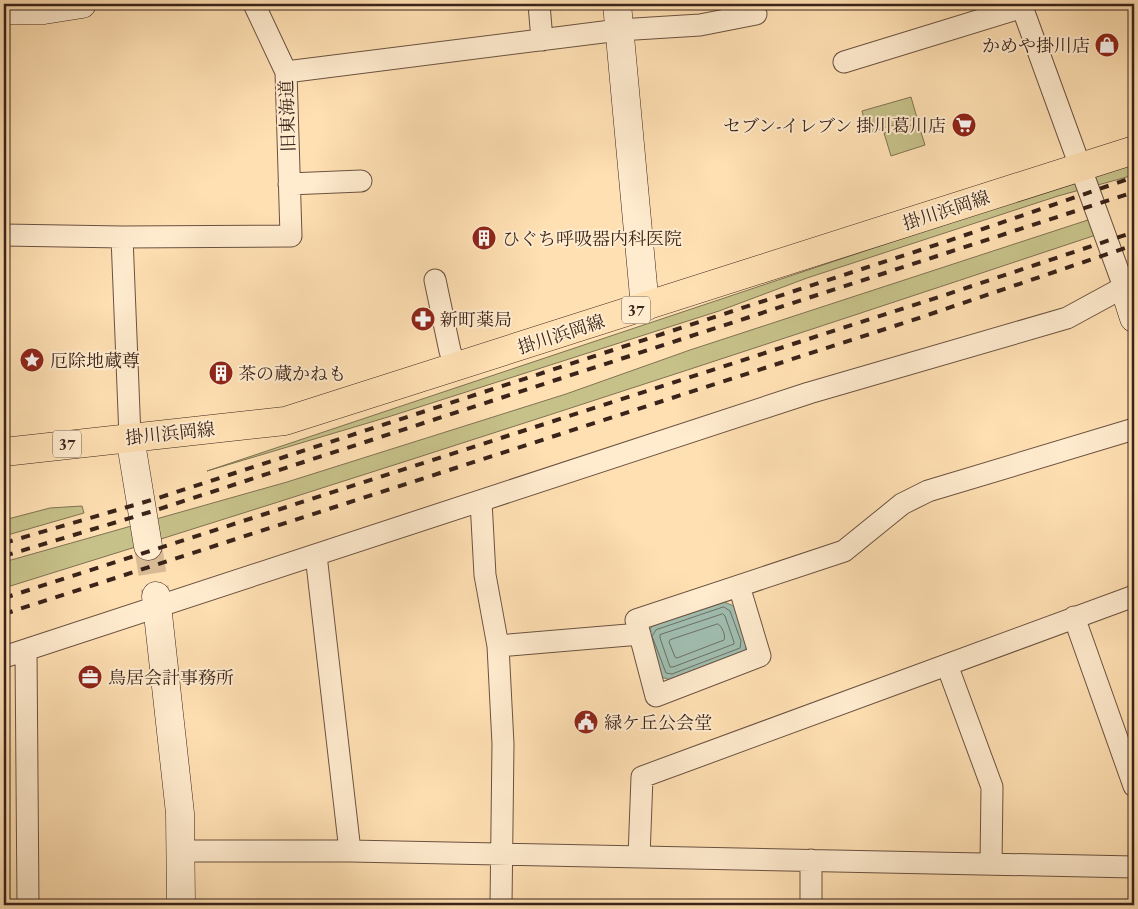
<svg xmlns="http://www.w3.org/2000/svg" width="1138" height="909" viewBox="0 0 1138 909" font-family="'EB Garamond','Noto Serif JP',serif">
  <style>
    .green { fill: #c6c189; stroke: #807252 }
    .water { fill: #a0bdaf; stroke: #777f73 }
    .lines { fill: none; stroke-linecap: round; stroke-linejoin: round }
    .shore { stroke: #6d7064; stroke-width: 1 }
    .stream { stroke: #777f73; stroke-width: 5.5 }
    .secondary-tunnel { stroke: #d8ba94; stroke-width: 28; stroke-dasharray: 28 14; stroke-linecap: butt }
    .street-casing { stroke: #6b5240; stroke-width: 23 }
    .secondary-casing { stroke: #3a231a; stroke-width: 29 }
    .primary-casing { stroke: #3a231a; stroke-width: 29 }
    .street { stroke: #ffebce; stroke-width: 21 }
    .secondary { stroke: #ffebce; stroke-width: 28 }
    .primary { stroke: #ffe0b3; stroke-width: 28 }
    .rail { stroke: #3a231a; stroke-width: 4; stroke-dasharray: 9 9; stroke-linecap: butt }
    .labels { text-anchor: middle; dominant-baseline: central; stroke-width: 4; stroke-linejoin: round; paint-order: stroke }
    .shield { fill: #ffebce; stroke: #755f50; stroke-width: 1 }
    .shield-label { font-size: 16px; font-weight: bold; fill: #3a231a }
    .poi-label { font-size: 18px; fill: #3a231a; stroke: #ffebce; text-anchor: start }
    .street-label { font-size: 18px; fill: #3a231a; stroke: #ffebce }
  </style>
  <rect width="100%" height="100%" fill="#ffe0b3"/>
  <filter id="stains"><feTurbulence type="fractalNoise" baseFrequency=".004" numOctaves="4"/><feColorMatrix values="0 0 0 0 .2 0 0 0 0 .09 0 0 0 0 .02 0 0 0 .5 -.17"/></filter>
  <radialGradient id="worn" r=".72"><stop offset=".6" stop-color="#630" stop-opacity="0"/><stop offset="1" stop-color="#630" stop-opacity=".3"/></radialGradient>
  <path class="green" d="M911 97 917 118 868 133 862 111Z
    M918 123 925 145 891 156 884 133Z
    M1134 161V175L1058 196 807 278 719 311 388 417 207 471Z
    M1091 219 1096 235C733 356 369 475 4 588V562L287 482 566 394 690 350Z
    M82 506 84 513 4 536V520L50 508Z"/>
  <path class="water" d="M724 602 734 606 746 640V652L671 680 661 677 646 634 653 625Z"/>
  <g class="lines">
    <path class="shore" d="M724 607 730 611 741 641 740 648 672 674 666 673 652 636 656 630Z
      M723 614 725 616 734 642V644L673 667H670L660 638V635Z
      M718 624C722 626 726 636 724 640L677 658 675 657 669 642 670 640Z"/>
    <path class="stream" d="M4 905H10"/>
    <path class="secondary-tunnel" d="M148 546 156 596"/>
    <defs>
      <path id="street" d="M539 4 542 40
        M1021 4 1124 287
        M844 62 1023 7
        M286 72 619 30 700 25 756 14
        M289 184 361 181
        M4 235 122 237 291 236 286 72 254 4
        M122 237 130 437
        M435 280 450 351 456 367
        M481 501 485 575 498 646 503 744 501 905
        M316 555 350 851
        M739 586 760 656 656 696 636 620 844 551 902 504 928 491 1134 429
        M1074 617 1134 786
        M498 646 640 634
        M26 650 28 905
        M4 657 809 393 1067 318 1124 287 1134 283
        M947 665 992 787 991 864
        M181 851H350L1134 867
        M639 857 642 777 1134 596
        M811 905V860"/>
      <path id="secondary" d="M617 4 645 307
        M4 10H44L82 4
        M1124 287 1134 318
        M130 437 148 546
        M156 596 180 813 181 905"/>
      <path id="primary" d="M4 452 285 421 1134 150"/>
    </defs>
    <use href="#street" class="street-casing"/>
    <use href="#secondary" class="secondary-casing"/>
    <use href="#primary" class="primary-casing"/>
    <use href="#street" class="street"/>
    <use href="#secondary" class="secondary"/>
    <use href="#primary" class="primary"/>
    <path class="rail" d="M4 543 155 499 945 242 1134 177
      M4 556 150 512 1134 192
      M4 598 942 296 1134 232
      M4 614 910 321 1134 245"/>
  </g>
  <defs>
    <symbol id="shop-disc" viewBox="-11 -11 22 22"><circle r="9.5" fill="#8f2418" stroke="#ffebce"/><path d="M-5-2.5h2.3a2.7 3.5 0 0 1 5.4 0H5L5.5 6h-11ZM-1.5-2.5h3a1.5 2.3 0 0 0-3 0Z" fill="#fff"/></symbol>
    <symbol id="supermarket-disc" viewBox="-11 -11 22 22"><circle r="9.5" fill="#8f2418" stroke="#ffebce"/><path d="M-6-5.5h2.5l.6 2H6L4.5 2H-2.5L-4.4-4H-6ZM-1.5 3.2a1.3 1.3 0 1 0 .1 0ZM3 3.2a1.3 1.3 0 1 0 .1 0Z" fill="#fff"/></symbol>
    <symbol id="building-disc" viewBox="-11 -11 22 22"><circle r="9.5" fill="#8f2418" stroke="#ffebce"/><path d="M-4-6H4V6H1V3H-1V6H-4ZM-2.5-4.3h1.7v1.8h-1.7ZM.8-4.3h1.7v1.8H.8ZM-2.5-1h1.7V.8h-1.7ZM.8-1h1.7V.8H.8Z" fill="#fff"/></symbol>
    <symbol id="pharmacy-disc" viewBox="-11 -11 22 22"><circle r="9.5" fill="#8f2418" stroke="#ffebce"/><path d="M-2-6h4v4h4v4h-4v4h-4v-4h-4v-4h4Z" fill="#fff"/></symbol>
    <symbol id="sight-disc" viewBox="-11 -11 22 22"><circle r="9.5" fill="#8f2418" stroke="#ffebce"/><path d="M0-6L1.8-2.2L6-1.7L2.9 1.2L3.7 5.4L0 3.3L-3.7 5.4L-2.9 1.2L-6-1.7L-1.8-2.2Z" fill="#fff"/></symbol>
    <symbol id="office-disc" viewBox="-11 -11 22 22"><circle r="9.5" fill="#8f2418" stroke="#ffebce"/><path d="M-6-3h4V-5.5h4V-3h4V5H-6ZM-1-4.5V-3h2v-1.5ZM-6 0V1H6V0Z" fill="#fff"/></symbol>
    <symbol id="civic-disc" viewBox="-11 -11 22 22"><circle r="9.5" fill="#8f2418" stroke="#ffebce"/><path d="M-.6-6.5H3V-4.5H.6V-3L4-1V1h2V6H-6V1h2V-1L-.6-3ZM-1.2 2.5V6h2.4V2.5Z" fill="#fff"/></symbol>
  </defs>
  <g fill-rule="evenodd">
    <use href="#shop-disc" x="1093" y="31" width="28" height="28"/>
    <use href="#supermarket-disc" x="950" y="111" width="28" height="28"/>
    <use href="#building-disc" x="470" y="224" width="28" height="28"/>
    <use href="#pharmacy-disc" x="409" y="305" width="28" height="28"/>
    <use href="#sight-disc" x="18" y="346" width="28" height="28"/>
    <use href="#building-disc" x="207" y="359" width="28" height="28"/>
    <use href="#office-disc" x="76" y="663" width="28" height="28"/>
    <use href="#civic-disc" x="572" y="708" width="28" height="28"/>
  </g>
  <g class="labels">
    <g class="shield">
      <rect x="622" y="296.5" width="28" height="27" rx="4"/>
      <rect x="53" y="430.5" width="28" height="27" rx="4"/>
    </g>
    <g class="shield-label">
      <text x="636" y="310">37</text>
      <text x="67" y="444">37</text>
    </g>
    <g class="poi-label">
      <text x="1090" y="45" text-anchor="end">かめや掛川店</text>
      <text x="946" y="125" text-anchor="end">セブン-イレブン 掛川葛川店</text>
      <text x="502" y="238">ひぐち呼吸器内科医院</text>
      <text x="440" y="319">新町薬局</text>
      <text x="50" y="360">厄除地蔵尊</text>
      <text x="238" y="373">茶の蔵かねも</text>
      <text x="108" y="677">鳥居会計事務所</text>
      <text x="604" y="722">緑ケ丘公会堂</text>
    </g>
    <g class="street-label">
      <text transform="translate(287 116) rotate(-92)">旧東海道</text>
      <text transform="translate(946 210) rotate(-18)">掛川浜岡線</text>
      <text transform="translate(561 334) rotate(-18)">掛川浜岡線</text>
      <text transform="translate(170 433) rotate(-6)">掛川浜岡線</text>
    </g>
  </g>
  <rect width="1138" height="909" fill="none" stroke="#ffe0b3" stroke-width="20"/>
  <rect x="5" y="5" width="1128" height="899" fill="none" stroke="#3a231a" stroke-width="2.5"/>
  <rect x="10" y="10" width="1118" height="889" fill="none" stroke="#3a231a"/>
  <rect width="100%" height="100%" filter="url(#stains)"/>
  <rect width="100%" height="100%" fill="url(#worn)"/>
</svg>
